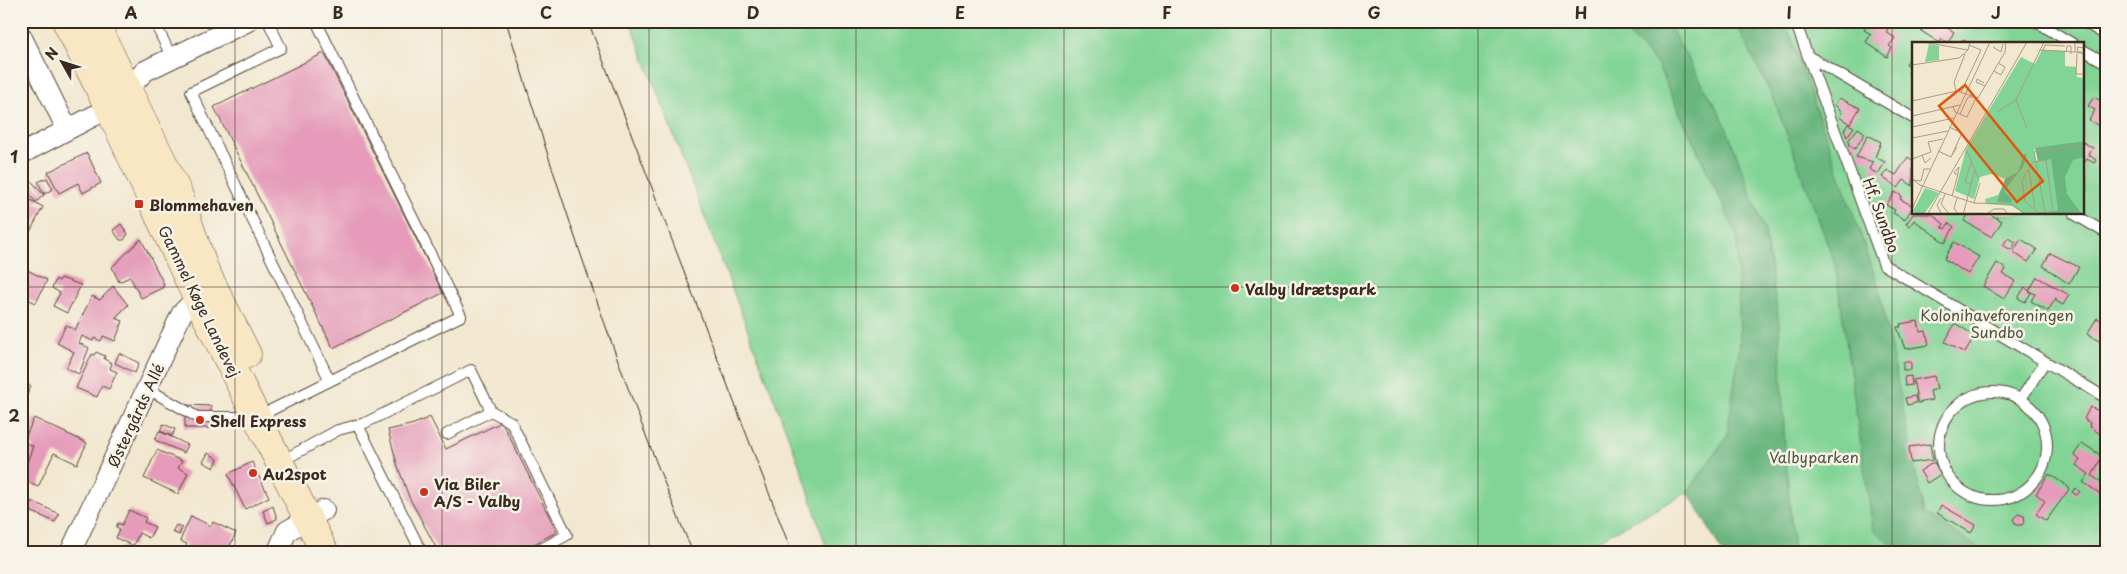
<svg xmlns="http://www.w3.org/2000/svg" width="2127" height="574" viewBox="0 0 2127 574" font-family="'Playpen Sans',sans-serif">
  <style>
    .green { fill: #82d496; stroke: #5e7f5a; fill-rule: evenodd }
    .forest { fill: #69b67f; stroke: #52704e }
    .building { fill: #e59bb9 }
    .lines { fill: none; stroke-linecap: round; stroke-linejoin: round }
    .lane-casing { stroke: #564639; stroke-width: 12 }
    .street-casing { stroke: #564639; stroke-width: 22 }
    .secondary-casing { stroke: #564639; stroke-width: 29 }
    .lane { stroke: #fff; stroke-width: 10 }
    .street { stroke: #fff; stroke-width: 20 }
    .secondary { stroke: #f9e7c3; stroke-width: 28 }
    .tram { stroke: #3b2a1e; stroke-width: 1 }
    .grid { fill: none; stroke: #3b2a1e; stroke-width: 1; stroke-opacity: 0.55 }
    .poi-dot { fill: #c8321e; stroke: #f7f3e8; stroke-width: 2 }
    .labels { text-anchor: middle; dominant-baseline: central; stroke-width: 5; stroke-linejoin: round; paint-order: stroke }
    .poi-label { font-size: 15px; font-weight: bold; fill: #3b2a1e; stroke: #f7f3e8; text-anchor: start }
    .street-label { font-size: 15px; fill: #3b2a1e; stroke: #f7f3e8 }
    .park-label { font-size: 15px; fill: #4d543c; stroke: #f7f3e8 }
    .inset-road { fill: none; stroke: #a99b88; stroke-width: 1 }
    .view { fill: #df570d; fill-opacity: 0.15; stroke: #df570d; stroke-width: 2.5 }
    .inset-edge { fill: none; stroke: #3b2a1e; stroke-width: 2.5 }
    .neatline { fill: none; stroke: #3b2a1e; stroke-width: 2 }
    .grid-label { font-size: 16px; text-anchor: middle; font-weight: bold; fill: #3b2a1e }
  </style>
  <rect width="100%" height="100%" fill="#f7f3e8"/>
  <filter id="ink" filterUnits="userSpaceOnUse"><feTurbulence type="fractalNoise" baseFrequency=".02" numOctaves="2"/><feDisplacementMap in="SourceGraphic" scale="10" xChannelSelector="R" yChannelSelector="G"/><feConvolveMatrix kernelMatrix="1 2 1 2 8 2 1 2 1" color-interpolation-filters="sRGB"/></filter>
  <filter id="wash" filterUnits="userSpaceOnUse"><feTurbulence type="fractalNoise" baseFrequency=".0096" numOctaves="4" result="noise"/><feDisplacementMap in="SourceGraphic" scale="20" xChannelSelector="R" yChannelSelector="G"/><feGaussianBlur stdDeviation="1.12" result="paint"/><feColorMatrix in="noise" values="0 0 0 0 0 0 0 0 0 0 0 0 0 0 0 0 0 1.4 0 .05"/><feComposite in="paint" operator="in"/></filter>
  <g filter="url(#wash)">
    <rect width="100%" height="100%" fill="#f2e7cf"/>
    <path class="green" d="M630 21H1616L1657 64 1732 224 1653 21H2106V553H1746L1718 449 1688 492 1574 553H828L805 480ZM1913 44H2083V214H1913Z"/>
    <path class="forest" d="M1616 21H1666L1724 121 1765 232 1779 323 1785 450 1794 553H1723L1688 492 1727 436 1740 342 1737 235 1657 64Z
      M1735 21H1785L1878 284 1924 514 1987 553H1902L1873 529 1835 264 1775 102Z"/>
    <g id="blocks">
      <path class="building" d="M1833 21H1846L1842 27Z
        M1847 21H1858L1854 26Z
        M1869 21H1881L1889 27 1886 32 1895 38 1889 46 1892 48 1887 57 1866 42 1871 34 1864 30Z
        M1927 21H1937L1954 32 1948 43 1942 39 1940 43 1921 31Z
        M1963 39 1970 44H1960Z
        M1913 52V76L1908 73 1912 67 1906 64Z
        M324 53 443 293 333 348 214 107Z
        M21 63 30 80 21 84Z
        M2104 96 2106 97V121L2102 128 2089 120 2095 110 2088 106 2094 97 2101 101Z
        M1839 98 1860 108 1850 124 1839 117 1842 112 1835 105Z
        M1848 124 1854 127 1847 137 1844 130Z
        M1858 128 1865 133 1855 149 1849 145 1850 142 1848 141Z
        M1868 135 1881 142 1875 157 1885 162 1878 174 1869 169 1873 162 1856 157Z
        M2083 142 2093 148 2089 155 2096 160 2094 163 2087 159 2083 165Z
        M87 153 101 183 83 193 78 183 59 193 48 172Z
        M1908 157 1913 161V186L1904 180 1898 188 1882 177 1887 170 1896 175Z
        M25 174 44 195 36 202 21 186V178Z
        M47 178 53 189 44 194 38 182Z
        M1895 192 1902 196 1900 199 1913 206 1905 220 1893 213 1895 210 1886 205Z
        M23 196 43 207 23 245 21 244Z
        M1913 214H1932L1944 224 1942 227 1945 229 1949 223 1954 227 1945 243 1914 220 1910 226 1906 224Z
        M1969 214H1990L2002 221 1992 237 1964 221Z
        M121 224 128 234 124 240H120L113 230Z
        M2008 238 2016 242 2011 250 2003 245Z
        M141 239 164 284 162 288 141 298 130 277 119 282 112 267Z
        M2021 239 2037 249 2028 262 2013 252Z
        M1954 242 1979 257 1968 274 1944 259Z
        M2050 253 2079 267 2069 284 2043 266Z
        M1997 263 2006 269 2003 274 2015 281 2004 299 1983 286Z
        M21 267 47 280 36 303 21 296Z
        M2037 277 2069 295 2063 305 2056 301V298L2048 311 2031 301 2035 294 2029 291Z
        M61 278 81 285 67 313 53 306 60 293 52 288 56 279 59 281Z
        M113 286 128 305 115 318 123 321 115 341 103 336 101 341 94 338 93 341 82 336 79 343 89 348 79 374 66 368 74 352 57 343 66 325 75 330 92 296 100 300Z
        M2025 287 2031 293 2025 302 2018 298Z
        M2097 318 2106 323V345L2087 334Z
        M1918 321 1920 332 1926 331 1929 345 1905 349 1897 327H1901L1900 324Z
        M1955 323 1975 336 1965 353 1945 342Z
        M96 352 105 356 104 359 112 363 110 369 117 372 109 389 102 386 97 397 76 388 92 354 94 355Z
        M119 353 139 363 135 373 115 363Z
        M1903 362H1911V370H1903Z
        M1911 376 1912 385 1905 386 1904 377Z
        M1934 376 1937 389 1930 391 1932 400 1918 403 1913 380Z
        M21 382 31 386 27 395 21 392Z
        M1915 396 1916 403 1907 405 1905 398Z
        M185 405 211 406V428H185Z
        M2090 407 2106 414 2104 437 2089 426 2090 423 2084 419Z
        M430 417 446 449 502 422 557 532 516 553H439L409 497 397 464 388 430 414 424Z
        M34 418 87 443 77 464 54 453 38 487 21 479 33 446 23 442Z
        M163 424 175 429 172 436 160 431Z
        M159 431 188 445 184 453 155 440Z
        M2082 443 2102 456 2092 476 2103 483 2101 485 2106 488 2102 495 2083 482 2089 474 2076 465 2080 460 2074 455Z
        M1930 444 1933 460 1911 463 1909 447Z
        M157 450 182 461 178 468 188 473 178 494 144 478Z
        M208 453 218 459 214 468 203 462Z
        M252 462 269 497 245 509 228 474Z
        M1934 462 1941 474 1927 483 1920 471Z
        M2049 474 2070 488 2046 521 2036 514 2045 501 2036 494Z
        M2076 488 2080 492 2076 495 2072 492Z
        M32 501 59 514 55 522 28 510Z
        M1941 505 1976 525 1971 533 1937 513Z
        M273 506 277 519 268 523 263 511Z
        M129 510 146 518 144 522 155 527 149 538 139 533 133 546 116 538 120 529 116 527 118 523 122 525Z
        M2018 514 2024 516 2025 521 2022 525H2016L2013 519Z
        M191 516 211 526 213 522 236 533 228 550 220 547 217 553H183L187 544 180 541Z
        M176 525 182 528 179 535 172 532Z
        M123 546 133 551 132 553 121 551Z"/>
    </g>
  </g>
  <g filter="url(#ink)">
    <use href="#blocks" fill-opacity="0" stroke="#564639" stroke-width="1"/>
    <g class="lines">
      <defs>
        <path id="lane" d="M154 21 172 58
          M268 21 281 48 191 92 330 381
          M1795 21 1884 265 2106 398
          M2035 21 2073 44
          M2082 21 2106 35
          M2083 50 2106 63
          M1808 56 1913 118
          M2074 214 2106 233
          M148 389 197 417H257L461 316 316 21
          M1939 446a54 54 0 1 1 108 0a54 54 0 1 1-108 0Z
          M2021 399 2044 363
          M491 411 511 422 567 535 534 553
          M358 425 422 553
          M280 462 338 430 365 423 471 370 491 411 447 434"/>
        <path id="street" d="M21 36 67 129
          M21 154 109 108 145 71 248 21
          M70 553 182 313 197 298 208 292
          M277 553 287 531 324 510"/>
        <path id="secondary" d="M66 21 109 108 197 298 325 553
          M94 21 178 193 204 268 247 354"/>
      </defs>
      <use href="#lane" class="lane-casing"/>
      <use href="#street" class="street-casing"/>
      <use href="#secondary" class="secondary-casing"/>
      <use href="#lane" class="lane"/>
      <use href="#street" class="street"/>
      <use href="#secondary" class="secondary"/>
      <path class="tram" d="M506 21C561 201 620 379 693 553
        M588 21 792 553"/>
    </g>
  </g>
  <path class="grid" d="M235 21V553M442 21V553M649 21V553M856 21V553M1064 21V553M1271 21V553M1478 21V553M1685 21V553M1892 21V553M21 287H2106"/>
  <g class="poi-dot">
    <rect x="134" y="199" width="10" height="10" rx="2.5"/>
    <circle cx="1235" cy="288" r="5"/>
    <circle cx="200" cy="420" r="5"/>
    <circle cx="253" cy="473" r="5"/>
    <circle cx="424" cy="492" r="5"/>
  </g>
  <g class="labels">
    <g class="poi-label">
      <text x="149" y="204">Blommehaven</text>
      <text x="1245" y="288">Valby Idrætspark</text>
      <text x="210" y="420">Shell Express</text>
      <text x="263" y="473">Au2spot</text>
      <text x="434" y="483">Via Biler<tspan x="434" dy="17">A/S - Valby</tspan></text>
    </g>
    <g class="street-label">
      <text transform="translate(1882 215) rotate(70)">Hf. Sundbo</text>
      <text transform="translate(200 301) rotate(64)">Gammel Køge Landevej</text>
      <text transform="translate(135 415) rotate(-65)">Østergårds Allé</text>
    </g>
    <g class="park-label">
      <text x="1997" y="314">Kolonihaveforeningen<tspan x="1997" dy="17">Sundbo</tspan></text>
      <text x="1814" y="456">Valbyparken</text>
    </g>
  </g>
  <g transform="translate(1912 42)">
    <rect width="172" height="172" fill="#f2e7cf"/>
    <path d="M17 2 27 4V18L13 20ZM130 8 153 9V24L164 25 165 35 172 36V99L117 108 122 107 124 119 172 100V172H112L100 164 74 162 73 157 86 153 94 137 79 132 68 135 62 157 43 149 54 107 92 43 109 15 123 22ZM13 146 27 151 12 172H5L1 169Z" fill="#82d496"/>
    <path d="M172 99V115L161 118 153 135 155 152 170 172 129 173 146 168 139 117 126 119 123 106ZM112 112H115L111 125 92 149 100 157 99 161 85 160 93 137 106 130Z" fill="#69b67f"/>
    <path class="inset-road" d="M11 0 56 8M149 0 173 1M163 0V10L173 12M81 5 89 10 91 2M128 8 163 10M131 8 133 3 153 4M154 10 155 4H159V12M170 10H166L165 5 173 6M165 12 164 32H173M0 23 47 16 56 8 58 0M82 29 89 33 93 25 86 21M72 41 65 37 64 40 73 44M44 49 42 40 53 12M49 50 69 8 57 3M0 59 45 49 66 56 93 10 94 0M41 64 43 70 55 75 64 56M85 70 104 58M48 72 56 55H62M0 74 48 63M0 85 42 76M37 85 50 91 40 113 45 105M115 86 104 58 132 0M0 96 36 89M26 109 39 115 40 113M54 112 55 109 66 136M10 113 13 121 19 116M0 117 19 110 16 100 31 97M134 118 141 169 128 171 113 160 110 138 121 120ZM117 128 123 166M0 137 8 143 62 161 99 162 115 173M1 138 9 139 12 127H18M58 142 53 140 59 121M33 152 29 162 38 173M40 154 45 136 47 125 42 131 46 133M29 156 25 163 30 173M45 156 42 166 47 173M62 161 68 141M0 167 78 0M133 170 122 110 173 103M15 173 115 0M51 173 63 127M73 173 82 167H92L96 173"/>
    <path class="view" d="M53 43 131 139 105 160 27 64Z"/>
    <rect width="172" height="172" class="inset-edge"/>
  </g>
  <rect width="2127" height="574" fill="none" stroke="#f7f3e8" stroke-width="55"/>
  <g transform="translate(62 62) rotate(309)" stroke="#f7f3e8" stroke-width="4" paint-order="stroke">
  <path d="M0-4L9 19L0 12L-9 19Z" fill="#3b2a1e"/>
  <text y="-8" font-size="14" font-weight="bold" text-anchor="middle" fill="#3b2a1e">N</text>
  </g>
  <rect x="28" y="28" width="2072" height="518" class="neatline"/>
  <g class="grid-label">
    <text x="131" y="19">A</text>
    <text x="338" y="19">B</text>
    <text x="546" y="19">C</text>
    <text x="753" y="19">D</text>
    <text x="960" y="19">E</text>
    <text x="1167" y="19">F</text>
    <text x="1374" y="19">G</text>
    <text x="1581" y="19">H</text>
    <text x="1789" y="19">I</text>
    <text x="1996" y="19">J</text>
    <text x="14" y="163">1</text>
    <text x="14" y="422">2</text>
  </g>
</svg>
